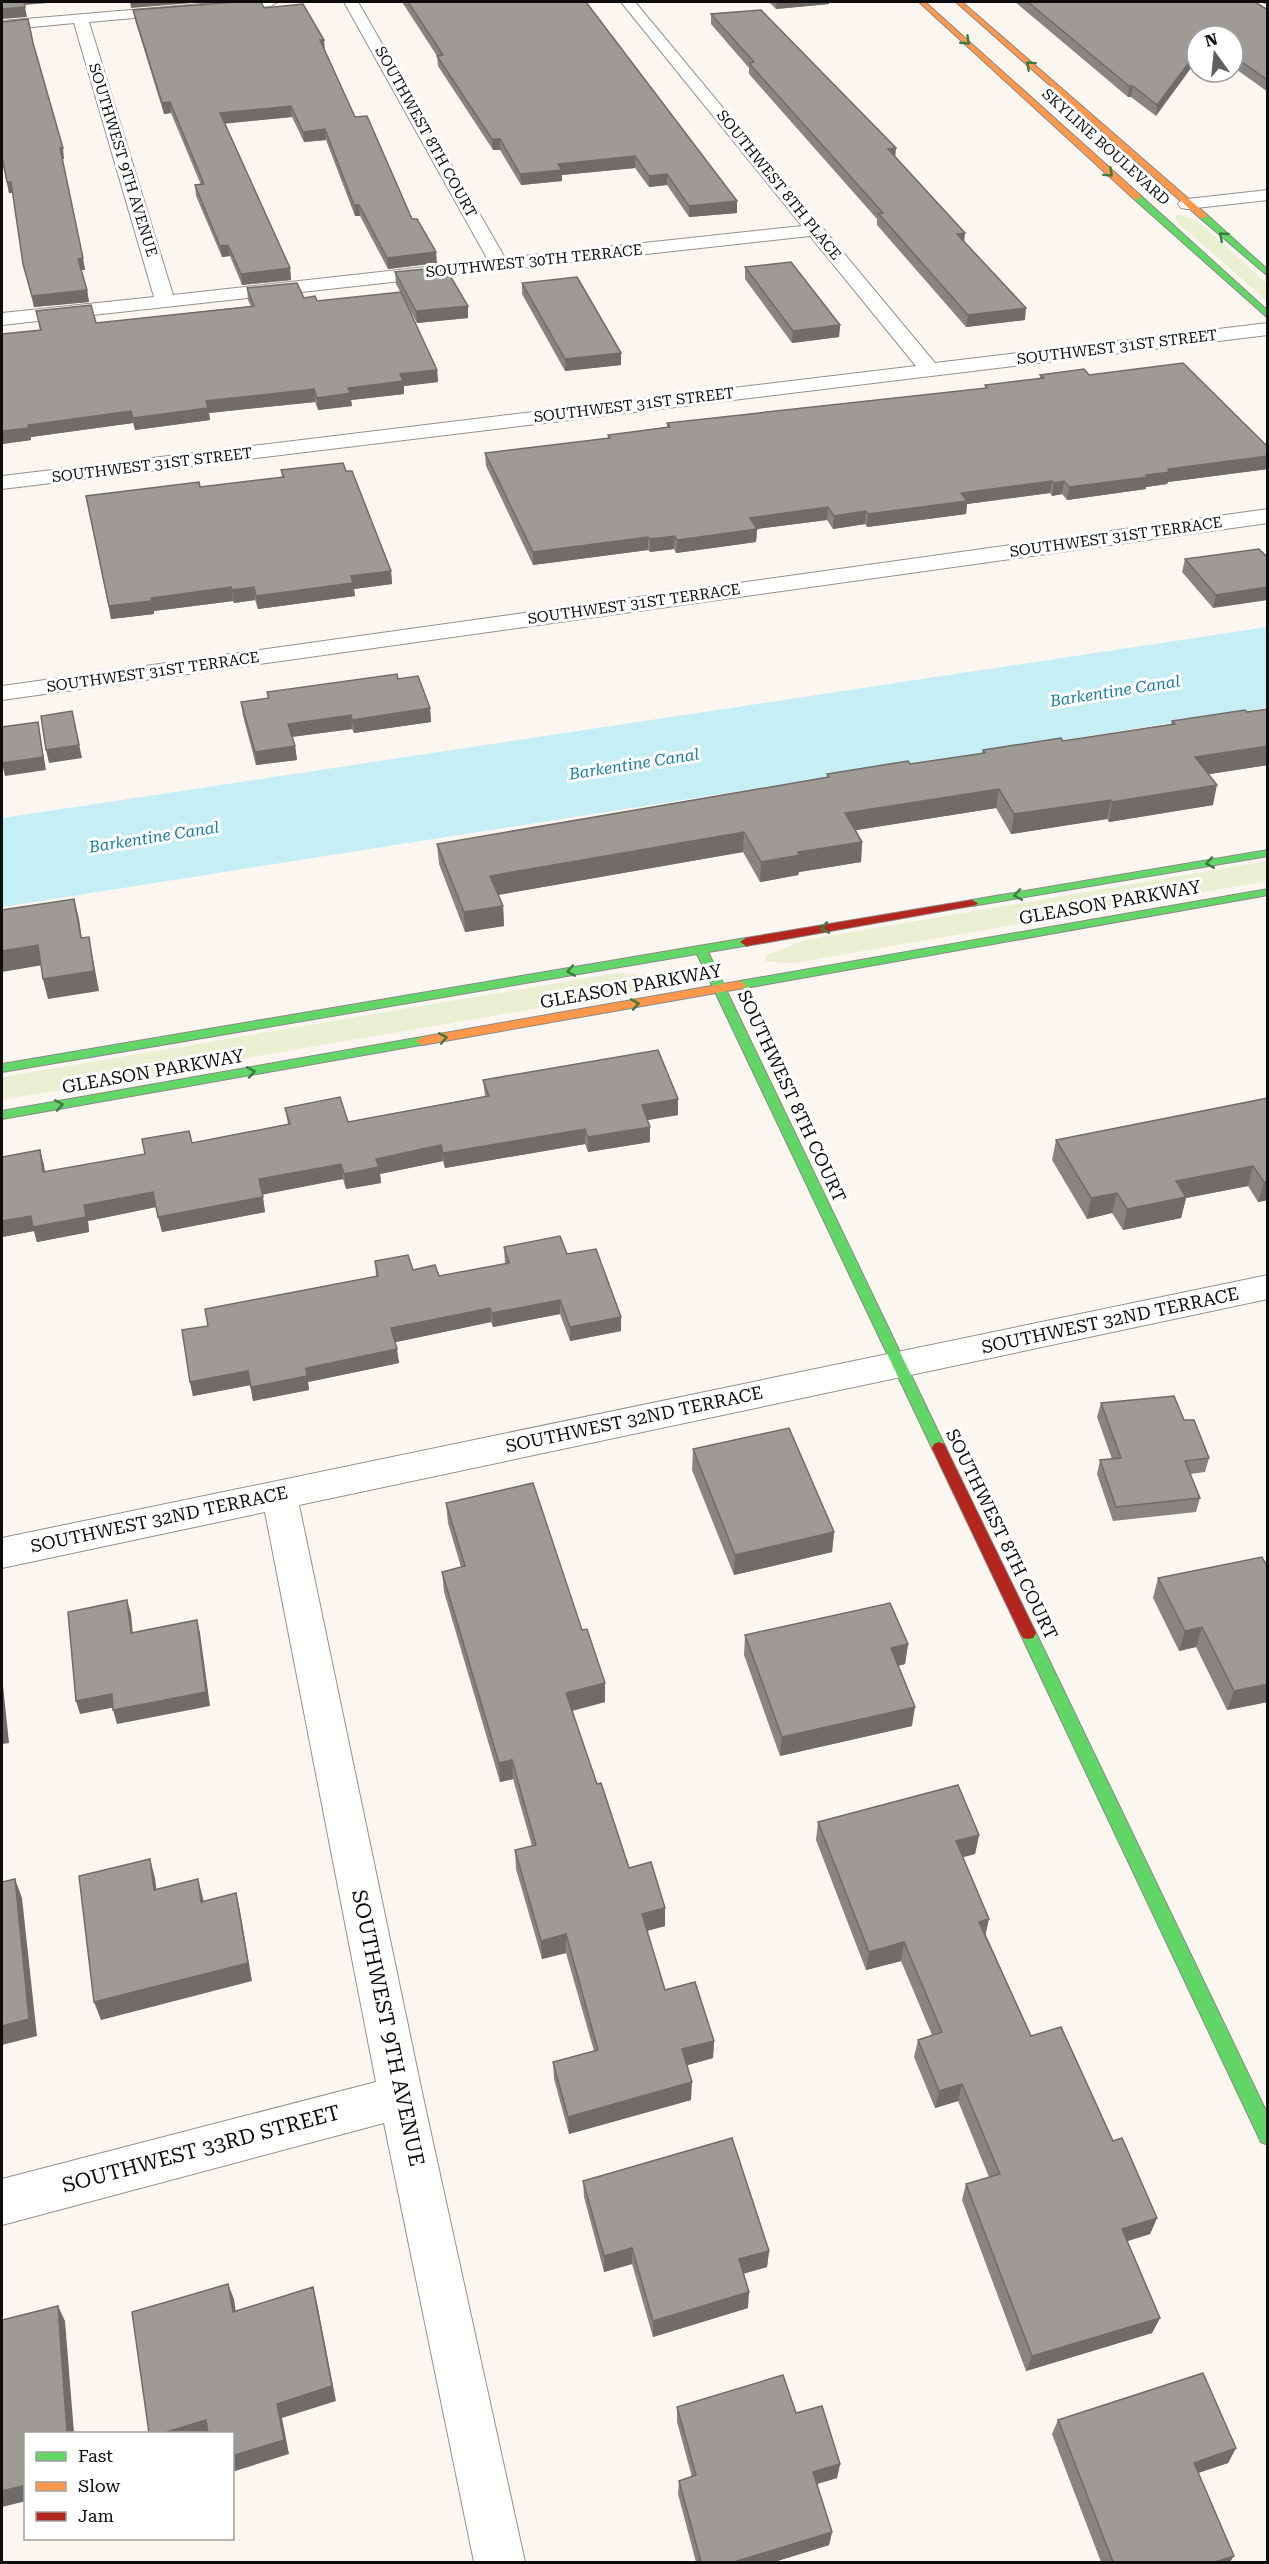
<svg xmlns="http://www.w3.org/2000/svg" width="1269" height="2564" viewBox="0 0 1269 2564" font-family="'Roboto Serif',serif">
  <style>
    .green { fill: #e9efd0 }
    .water { fill: #c6eef5 }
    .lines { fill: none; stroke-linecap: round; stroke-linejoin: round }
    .street-casing { stroke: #94928f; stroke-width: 2 }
    .fast-casing { stroke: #8b8986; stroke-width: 2 }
    .slow-casing { stroke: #8b8986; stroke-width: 2 }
    .jam-casing { stroke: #8b8986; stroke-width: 2 }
    .street { fill: #fefefd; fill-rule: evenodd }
    .fast { fill: #63d668; fill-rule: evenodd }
    .slow { fill: #ff974d; fill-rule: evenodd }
    .jam { fill: #b3261e; fill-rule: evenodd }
    .wall { fill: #888481 }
    .shaded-wall { fill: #6f6c69 }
    .building { fill: #9e9a96; stroke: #6f6c69; stroke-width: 1.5 }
    .oneway { stroke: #3c7c3f }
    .labels { text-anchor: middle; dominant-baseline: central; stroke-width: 6; stroke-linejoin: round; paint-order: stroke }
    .far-street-label { font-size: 15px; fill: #0d0d0d; stroke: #fff }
    .far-water-label { font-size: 16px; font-style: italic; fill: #157da0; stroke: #fff }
    .street-label { font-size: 18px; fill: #0d0d0d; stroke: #fff }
    .near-street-label { font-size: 21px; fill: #0d0d0d; stroke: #fff }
  </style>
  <rect width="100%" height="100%" fill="#fbf7f0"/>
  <path class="green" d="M1181 215 1196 220 1267 283V301L1178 223 1175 216Z
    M1267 861V881L794 963 766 962 765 956 805 940Z
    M616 973 650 975 655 981 638 991 2 1100V1077Z"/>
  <path class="water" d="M1267 627V708L2 907V818Z"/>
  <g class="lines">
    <defs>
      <path id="street" d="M225 2H278L271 6 89 22 173 295 488 260 344 2H358L505 258 802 226 621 2H635L935 363 1268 323V335L2 489V476L916 366 810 236 2 325V313L154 297 74 23 2 30V21Z
        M1268 190V200L1187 209 1181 208 1178 204 1181 200 1187 199Z
        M1268 509V523L2 700V686Z
        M1268 1275V1299L299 1505 423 2097 525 2562H474L384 2123 2 2225V2179L376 2082 265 1512 2 1568V1538Z"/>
      <path id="fast" d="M1134 195H1140L1268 311V318L1134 199Z
        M1200 214H1206L1268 270V276L1200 218Z
        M1268 850V856L972 906 966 903 972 900Z
        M1268 889V895L740 989 734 985 740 981Z
        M746 938 752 942 750 945 708 952 946 1448 944 1452H934L932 1448 697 954 2 1072V1064Z
        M422 1037 426 1038 428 1041 426 1044 2 1119V1111Z
        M1028 1627 1033 1628 1036 1633 1268 2115V2145L1261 2142 1020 1633 1023 1628Z"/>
      <path id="slow" d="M919 2H925L1140 195V199H1134Z
        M956 2H962L1206 214V218H1200Z
        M740 981 746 985 744 988 422 1045 416 1041 422 1037Z"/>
      <path id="jam" d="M972 900 978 903 976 905 746 946 740 942 746 938Z
        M939 1442 944 1444 946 1448 1036 1633 1033 1638 1028 1639 1023 1638 1020 1633 932 1448 934 1444Z"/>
    </defs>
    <use href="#street" class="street-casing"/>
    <use href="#fast" class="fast-casing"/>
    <use href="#slow" class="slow-casing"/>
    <use href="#jam" class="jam-casing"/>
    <use href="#street" class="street"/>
    <use href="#fast" class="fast"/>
    <use href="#slow" class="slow"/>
    <use href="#jam" class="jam"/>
  </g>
  <path class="wall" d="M402 2H586L737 213 689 217 667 185 649 187 635 168 562 175V181L521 185 500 150H493L438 66 437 56Z
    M769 2H829V4L776 9Z
    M1015 2H1255L1268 10V92L1233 67V36H1197L1156 116 1131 97H1128Z
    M1260 2H1268V5Z
    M264 8 324 50 355 117 437 263 388 269 360 216H355L326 140 304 142 292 117 225 123 290 268 291 280 242 285 230 256 222 257 196 196 195 185H201L171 113 164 114 135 20 133 10Z
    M711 14 895 156 964 241 1025 320 966 327 877 225V219L749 74V68L711 24Z
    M33 43 64 159H62L85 270H81L87 290 89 302 34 307 26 276 13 193H9L2 159Z
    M745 267 840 325 839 337 792 343 745 279Z
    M395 272 468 318 417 323 396 284Z
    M522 283 621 365 565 371 522 294Z
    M247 288 304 298 317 301 437 370 438 382 404 386V394L351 400 352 406 318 410 315 402 209 413 210 420 135 430 133 423 31 437V440L2 444 40 330 36 311 96 323 251 306 248 300Z
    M1040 375H1089L1268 447V469L1168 482 1167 484 1146 487V489L1067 500 1062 494 1052 496 1050 493 967 504 966 514 867 527 865 524 833 529 827 520 757 529 756 542 676 553 674 549 650 552 648 550 533 565 486 466 485 453 608 438V435L667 427V423L985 388V385L1040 379Z
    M281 470 346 471 391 571 392 584 354 589 355 596 258 609 255 600 234 603 233 601 154 611V614L111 619 86 496 200 487 282 478Z
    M1268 558 1213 608 1182 572 1185 559Z
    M398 679 430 708 431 722 354 733 352 729 292 737 295 746 297 760 256 765 243 716 241 702 268 699 267 692Z
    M1268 709V765L1209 774 1213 805 1109 822 1107 819 1011 834 996 808 856 830 862 842 861 862 799 872 798 875 760 882 743 852 498 895 503 906 504 926 465 932 439 864 437 844 827 777V774L910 764 982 753 983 750 1063 741 1171 724 1172 721Z
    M483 1080 678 1115 647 1120 650 1142 588 1152 585 1144 445 1168 443 1161 380 1174 381 1183 346 1189 343 1179 262 1194 265 1212 162 1232 156 1207 88 1221 89 1232 37 1242 34 1231 2 1237V1157L40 1150 45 1172 145 1154 192 1143 288 1124 285 1108 348 1122 485 1096Z
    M1268 1098V1200L1258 1202 1248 1186 1186 1198 1181 1218 1123 1230 1112 1213 1087 1219 1052 1160 1056 1140Z
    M504 1247 567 1254 621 1331 570 1341 560 1314 493 1327 491 1322 395 1342 399 1363 308 1382 309 1390 253 1401 250 1385 193 1396 190 1382 208 1326 376 1276 375 1261 439 1276 505 1264Z
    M1101 1403 1184 1420 1209 1458 1205 1472 1190 1474 1200 1498 1196 1512 1113 1521 1097 1474 1100 1460 1112 1459 1097 1417Z
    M693 1449 834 1532 832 1552 734 1575 692 1470Z
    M446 1503 605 1702 572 1711 597 1784 629 1868 665 1926 647 1931 665 1990 714 2041 713 2058 687 2065 691 2100 569 2134 554 2079 553 2062 594 2051 566 1953 542 1959 516 1869 515 1850 532 1846 513 1779 500 1782 444 1592 442 1572 461 1567 448 1523Z
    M1268 1568V1702L1227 1710 1196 1647 1179 1651 1153 1598 1158 1578Z
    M745 1635 908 1644 905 1664 898 1666 912 1726 780 1756 744 1655Z
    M818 1822 979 1835 975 1854 963 1857 986 1935 1031 2036 1113 2141 1157 2218 1150 2234 1127 2241 1160 2318 1152 2333 1026 2371 962 2200 966 2184 989 2177 958 2101 935 2108 914 2057 918 2040 932 2035 901 1961 866 1970 816 1840Z
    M583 2181 769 2251 767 2267 743 2274 748 2308 653 2337 632 2264 604 2272 584 2197Z
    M677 2407 796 2413 840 2464 837 2478 817 2484 832 2532 829 2545 774 2562H696L678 2494 679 2481 692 2477 677 2422Z
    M1058 2420 1236 2448 1228 2463 1198 2473 1230 2562H1101L1052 2434Z"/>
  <path class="shaded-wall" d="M23 2H59L24 5Z
    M130 2H204L131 8Z
    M777 2H829V4L776 9Z
    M25 7 27 17 2 19V9Z
    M320 40H324L325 50Z
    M1197 52V60L1156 116 1157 105Z
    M1129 86H1133L1131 97H1128Z
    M170 102 171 113 164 114 162 103Z
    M291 106 292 117 222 124 220 113Z
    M325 129 326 140 304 142 303 132Z
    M492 139H500V150H493Z
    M60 148H63L64 159H62Z
    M896 148 895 159 888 149Z
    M635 156V168L562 175V181L521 185 520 174 558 164Z
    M667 174V185L649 187V176Z
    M7 182H11L13 193H9Z
    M737 201V213L689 217V206Z
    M354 205H359L360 216H355Z
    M965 233 964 244 957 234Z
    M228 245 230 256 222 257 220 246Z
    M436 252 437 263 388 269 387 258Z
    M83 258 85 270H80L78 259Z
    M290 268 291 280 242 285 241 274Z
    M87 290 89 302 34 307 32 296Z
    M468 306V318L417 323 416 311Z
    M1026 308 1025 320 966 327 968 315Z
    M840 325 839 337 792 343 793 331Z
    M621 353V365L565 371V359Z
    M437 370 438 382 404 386V394L351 400 352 406 318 410 317 398 348 388 400 374Z
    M314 389 315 402 209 413 210 420 135 430 133 418 206 401Z
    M131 411 133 423 31 437 28 425Z
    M29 428 31 440 2 444V431Z
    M1268 456V469L1168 482 1167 484 1146 487V489L1067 500 1069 487 1146 475 1168 469Z
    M1052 481 1050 493 967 504 966 514 867 527 868 514 961 493Z
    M1064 481 1062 494 1052 496 1054 483Z
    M828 507 827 520 757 529 756 542 676 553 677 540 750 518Z
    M866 511 865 524 833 529 834 516Z
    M675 536 674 549 650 552V539Z
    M648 537V550L533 565V552Z
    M391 571 392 584 354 589 355 596 258 609 256 596 351 576Z
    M231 587 233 601 154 611V614L111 619 109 606 151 598Z
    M254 587 255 600 234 603 232 590Z
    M1268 587V600L1213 608 1216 595Z
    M430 708 431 722 354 733 352 720Z
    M72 711 82 758 49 763 46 750Z
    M351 715 352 729 290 737 288 724Z
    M38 722 46 770 5 776 2 763Z
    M295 746 297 760 256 765 255 752Z
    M1268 746V765L1191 777 1195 757Z
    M1217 785 1213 805 1109 822 1112 802Z
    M999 789 996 808 844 832 845 813Z
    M1111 800 1107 819 1011 834 1014 814Z
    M744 832 743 852 491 896 490 876Z
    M862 842 861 862 799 872 798 875 760 882 761 862 798 852Z
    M74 899 79 919 85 959 81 938Z
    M503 906 504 926 465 932 464 912Z
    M89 937 99 991 48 999 43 979Z
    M38 945 43 965 2 972V951Z
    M678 1099V1115L642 1121V1105Z
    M650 1127V1142L588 1152V1137Z
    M585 1129V1144L445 1168 443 1153Z
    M441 1145 443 1161 380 1174 381 1183 346 1189 344 1174 376 1159Z
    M40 1150 44 1165 47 1188 43 1172Z
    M341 1164 343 1179 261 1195 259 1179Z
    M1253 1166 1248 1186 1186 1198 1181 1218 1123 1230 1127 1209 1176 1181Z
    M1268 1181V1200L1258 1202 1264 1182Z
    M153 1192 156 1207 88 1221 89 1232 37 1242 34 1231 2 1237V1221Z
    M1117 1193 1112 1213 1087 1219 1091 1198Z
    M263 1197 265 1212 162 1232 158 1217Z
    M560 1300V1314L493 1327 492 1313Z
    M490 1308 491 1322 392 1343 391 1328Z
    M621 1317V1331L570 1341V1327Z
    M397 1349 399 1363 308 1382 309 1390 253 1401 251 1387 306 1368Z
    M248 1371 251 1385 193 1396 190 1382Z
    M834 1532 832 1552 734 1575 735 1555Z
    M127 1600 131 1614 134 1646 131 1633Z
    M197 1620 200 1633 210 1706 117 1724 113 1710Z
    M1202 1627 1196 1647 1179 1651 1185 1631Z
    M908 1644 905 1664 888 1668 891 1648Z
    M2 1676 9 1743 2 1744Z
    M605 1683V1702L567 1712 566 1693Z
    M1268 1684V1702L1227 1710 1234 1691Z
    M112 1694 116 1707 80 1714 76 1701Z
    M915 1707 912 1726 780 1756 782 1737Z
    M512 1760 513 1779 500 1782 499 1763Z
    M979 1835 975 1854 952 1860 956 1841Z
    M150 1859 155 1878 159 1909 154 1890Z
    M15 1879 22 1898 37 2036 2 2045V2026Z
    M198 1879 203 1898 206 1920 201 1902Z
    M236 1893 240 1911 252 1981 101 2020 94 2002Z
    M665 1908V1926L642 1932V1914Z
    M989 1919 985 1937 979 1922Z
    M566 1934V1953L542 1959 541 1941Z
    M904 1942 901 1961 866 1970 869 1952Z
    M714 2041 713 2058 681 2067 682 2049Z
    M692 2082 691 2100 569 2134 568 2117Z
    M962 2084 958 2101 935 2108 939 2091Z
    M1157 2218 1150 2234 1115 2245 1122 2229Z
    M632 2248V2264L604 2272V2256Z
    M769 2251 767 2267 737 2275 739 2259Z
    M228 2284 234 2299 238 2327 233 2312Z
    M313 2287 317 2303 336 2401 282 2418 289 2454 232 2472V2456L277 2404Z
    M749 2292 748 2308 653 2337V2321Z
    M58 2306 65 2321 74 2433H67Z
    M1160 2318 1152 2333 1026 2371 1032 2356Z
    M206 2420 211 2433H163Z
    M1236 2448 1228 2463 1186 2477 1194 2463Z
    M840 2464 837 2478 810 2486 813 2472Z
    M26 2485V2501L2 2507V2491Z
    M832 2532 829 2545 774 2562H734Z
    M1234 2556 1230 2562H1215Z"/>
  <path class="building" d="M2 2H24L25 7 2 9Z
    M235 2H261L264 8 303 4 324 40H320L355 117 367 116 412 219H417L436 252 387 258 359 205H354L325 129 303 132 291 106 220 113 290 268 241 274 228 245 220 246 195 185 204 184 170 102 162 103 133 10Z
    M408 2H586L737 201 689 206 667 174 649 176 635 156 558 164 562 170 520 174 500 139H492L437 56 443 55Z
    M1028 2H1255L1268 10V80L1233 56V36H1197V52L1157 105 1133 86H1129Z
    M761 10 896 148 888 149 965 233 957 234 1026 308 968 315 878 213H883L749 63 754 62 711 14Z
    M28 19 33 43 63 148H60L83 258 78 259 87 290 32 296 23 264 11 182H7L2 157V22Z
    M791 262 840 325 793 331 745 267Z
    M445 267 468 306 416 311 395 272Z
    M577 277 621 353 565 359 522 283Z
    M297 283 304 298 315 296 317 301 401 292 437 370 400 374 403 381 348 388 351 393 317 398 314 389 206 401 208 408 133 418 131 411 28 425 29 428 2 431V334L41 330 36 311 91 305 96 323 247 307 254 306 247 288Z
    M1183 363 1268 447V456L1168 469 1170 472 1146 475 1148 477 1069 487 1064 481 1054 483 1052 481 961 493 967 501 868 514 866 511 834 516 828 507 750 518 757 529 677 540 675 536 650 539 648 537 533 552 485 453 610 438 608 435 670 427 667 423 987 388 985 385 1044 378 1040 375 1084 369 1089 375Z
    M343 463 346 471H352L391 571 351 576 353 583 256 596 254 587 232 590 231 587 151 598 152 601 109 606 86 496 199 482 200 487 284 477 281 470Z
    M1259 549 1268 558V587L1216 595 1185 559Z
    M397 674 398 679 418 676 430 708 352 720 351 715 288 724 295 746 255 752 241 702 269 698 267 692Z
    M1268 709V746L1195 757 1217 785 1112 802 1111 800 1014 814 999 789 845 813 862 842 798 852 800 855 761 862 744 832 490 876 503 906 464 912 437 844 829 777 827 774 908 761 910 764 985 753 983 750 1061 738 1063 741 1175 724 1172 721 1245 710 1247 712Z
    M72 711 79 745 46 750 41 716Z
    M38 722 43 757 2 763V727Z
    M74 899 81 938 89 937 94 971 43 979 38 945 2 951V910Z
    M658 1050 678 1099 642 1105 650 1127 588 1137 585 1129 443 1153 441 1145 376 1159 379 1167 344 1174 341 1164 259 1179 263 1197 158 1217 153 1192 84 1205 86 1217 33 1227 31 1216 2 1221V1157L40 1150 43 1172 145 1154 142 1139 189 1131 192 1143 290 1124 285 1108 340 1097 348 1122 489 1096 483 1080Z
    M1268 1098V1181L1264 1182 1253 1166 1176 1181 1186 1197 1127 1209 1117 1193 1091 1198 1056 1140Z
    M560 1236 567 1254 596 1249 621 1317 570 1327 560 1300 492 1313 490 1308 391 1328 397 1349 306 1368 307 1376 251 1387 248 1371 190 1382 182 1330 208 1326 205 1309 378 1276 375 1261 408 1255 413 1270 435 1265 439 1276 509 1263 504 1247Z
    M1174 1396 1184 1420H1194L1209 1458 1185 1461 1200 1498 1116 1507 1100 1460 1121 1458 1101 1403Z
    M789 1428 834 1532 735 1555 693 1449Z
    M533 1483 582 1630 587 1629 605 1683 566 1693 597 1784 601 1783 629 1868 651 1862 665 1908 642 1914 665 1990 695 1982 714 2041 682 2049 692 2082 568 2117 553 2062 598 2050 566 1934 541 1941 515 1850 536 1845 512 1760 499 1763 442 1572 465 1566 446 1503Z
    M1262 1557 1268 1568V1684L1234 1691 1202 1627 1185 1631 1158 1578Z
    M127 1600 131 1633 197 1620 206 1692 113 1710 112 1694 76 1701 68 1612Z
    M890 1603 908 1644 891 1648 915 1707 782 1737 745 1635Z
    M958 1785 979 1835 956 1841 989 1919 979 1922 1031 2036 1061 2027 1113 2141 1122 2138 1157 2218 1122 2229 1160 2318 1032 2356 966 2184 1000 2174 962 2084 939 2091 918 2040 942 2032 904 1942 869 1952 818 1822Z
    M150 1859 154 1890 198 1879 201 1902 236 1893 248 1963 94 2002 79 1876Z
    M15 1879 29 2019 2 2026V1882Z
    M732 2138 769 2251 739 2259 749 2292 653 2321 632 2248 604 2256 583 2181Z
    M228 2284 233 2312 313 2287 332 2386 277 2404 284 2440 232 2456V2433H208L206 2420 163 2433H149L132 2312Z
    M58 2306 67 2433H26V2485L2 2491V2320Z
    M1203 2373 1236 2448 1194 2463 1234 2556 1215 2562H1113L1058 2420Z
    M783 2375 796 2413 822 2406 840 2464 813 2472 832 2532 734 2562H701L679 2481 696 2475 677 2407Z"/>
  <defs><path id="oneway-chevron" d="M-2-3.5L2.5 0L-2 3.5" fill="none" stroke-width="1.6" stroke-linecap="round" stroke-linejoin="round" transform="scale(1.5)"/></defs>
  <g class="oneway">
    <use href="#oneway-chevron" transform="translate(966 41) rotate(43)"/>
    <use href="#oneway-chevron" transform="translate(1030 65) rotate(-138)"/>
    <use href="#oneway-chevron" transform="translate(1109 173) rotate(42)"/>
    <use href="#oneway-chevron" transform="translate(1223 236) rotate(-139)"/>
    <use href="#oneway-chevron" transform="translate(1210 863) rotate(170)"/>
    <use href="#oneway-chevron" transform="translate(1018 895) rotate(170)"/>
    <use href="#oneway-chevron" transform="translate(825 928) rotate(170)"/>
    <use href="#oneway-chevron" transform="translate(571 971) rotate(170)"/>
    <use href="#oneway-chevron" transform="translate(635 1004) rotate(-10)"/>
    <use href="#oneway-chevron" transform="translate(443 1038) rotate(-10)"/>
    <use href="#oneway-chevron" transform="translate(251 1072) rotate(-10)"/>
    <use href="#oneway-chevron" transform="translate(59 1105) rotate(-10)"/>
  </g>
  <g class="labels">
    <g class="far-street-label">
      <text transform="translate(426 132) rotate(61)">SOUTHWEST 8TH COURT</text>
      <text transform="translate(1106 147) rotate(42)">SKYLINE BOULEVARD</text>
      <text transform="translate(123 160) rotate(73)">SOUTHWEST 9TH AVENUE</text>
      <text transform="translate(779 185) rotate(51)">SOUTHWEST 8TH PLACE</text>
      <text transform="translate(534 261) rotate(-6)">SOUTHWEST 30TH TERRACE</text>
      <text transform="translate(1117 347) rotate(-7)">SOUTHWEST 31ST STREET</text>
      <text transform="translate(634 405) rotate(-7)">SOUTHWEST 31ST STREET</text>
      <text transform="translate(152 465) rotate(-7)">SOUTHWEST 31ST STREET</text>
      <text transform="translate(1116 537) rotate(-8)">SOUTHWEST 31ST TERRACE</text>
      <text transform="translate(634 604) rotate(-8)">SOUTHWEST 31ST TERRACE</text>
      <text transform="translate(153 672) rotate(-8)">SOUTHWEST 31ST TERRACE</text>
    </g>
    <g class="far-water-label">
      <text transform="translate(1115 691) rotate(-9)">Barkentine Canal</text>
      <text transform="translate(634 764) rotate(-9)">Barkentine Canal</text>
      <text transform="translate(154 837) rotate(-9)">Barkentine Canal</text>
    </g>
    <g class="street-label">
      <text transform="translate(1110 902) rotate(-10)">GLEASON PARKWAY</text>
      <text transform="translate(631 986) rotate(-10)">GLEASON PARKWAY</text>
      <text transform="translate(153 1071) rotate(-10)">GLEASON PARKWAY</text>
      <text transform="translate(792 1096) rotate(65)">SOUTHWEST 8TH COURT</text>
      <text transform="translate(1110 1320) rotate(-12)">SOUTHWEST 32ND TERRACE</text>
      <text transform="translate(634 1419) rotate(-12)">SOUTHWEST 32ND TERRACE</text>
      <text transform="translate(159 1519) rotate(-12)">SOUTHWEST 32ND TERRACE</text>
      <text transform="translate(1002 1534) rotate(64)">SOUTHWEST 8TH COURT</text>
    </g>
    <g class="near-street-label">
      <text transform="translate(388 2028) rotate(78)">SOUTHWEST 9TH AVENUE</text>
      <text transform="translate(201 2149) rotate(-15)">SOUTHWEST 33RD STREET</text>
    </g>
  </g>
  <rect width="1269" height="2564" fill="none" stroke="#0d0d0d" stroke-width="6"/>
  <rect x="24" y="2432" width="210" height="108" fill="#ffffff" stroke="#9e9e9e" stroke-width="1.5"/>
  <rect x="36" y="2452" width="30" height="9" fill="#63d668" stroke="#9e9e9e" stroke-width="1.5"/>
  <text x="78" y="2462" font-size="18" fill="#0d0d0d">Fast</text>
  <rect x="36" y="2482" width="30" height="9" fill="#ff974d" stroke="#9e9e9e" stroke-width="1.5"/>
  <text x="78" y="2492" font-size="18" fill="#0d0d0d">Slow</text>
  <rect x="36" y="2512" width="30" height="9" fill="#b3261e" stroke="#9e9e9e" stroke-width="1.5"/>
  <text x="78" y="2522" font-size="18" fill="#0d0d0d">Jam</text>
  <g transform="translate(1215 54) rotate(345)"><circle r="28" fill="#ffffff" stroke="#9e9e9e" stroke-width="1.5"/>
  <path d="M0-4.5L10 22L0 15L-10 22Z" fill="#605f5c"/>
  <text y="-9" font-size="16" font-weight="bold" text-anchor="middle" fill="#0d0d0d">N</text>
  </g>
</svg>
